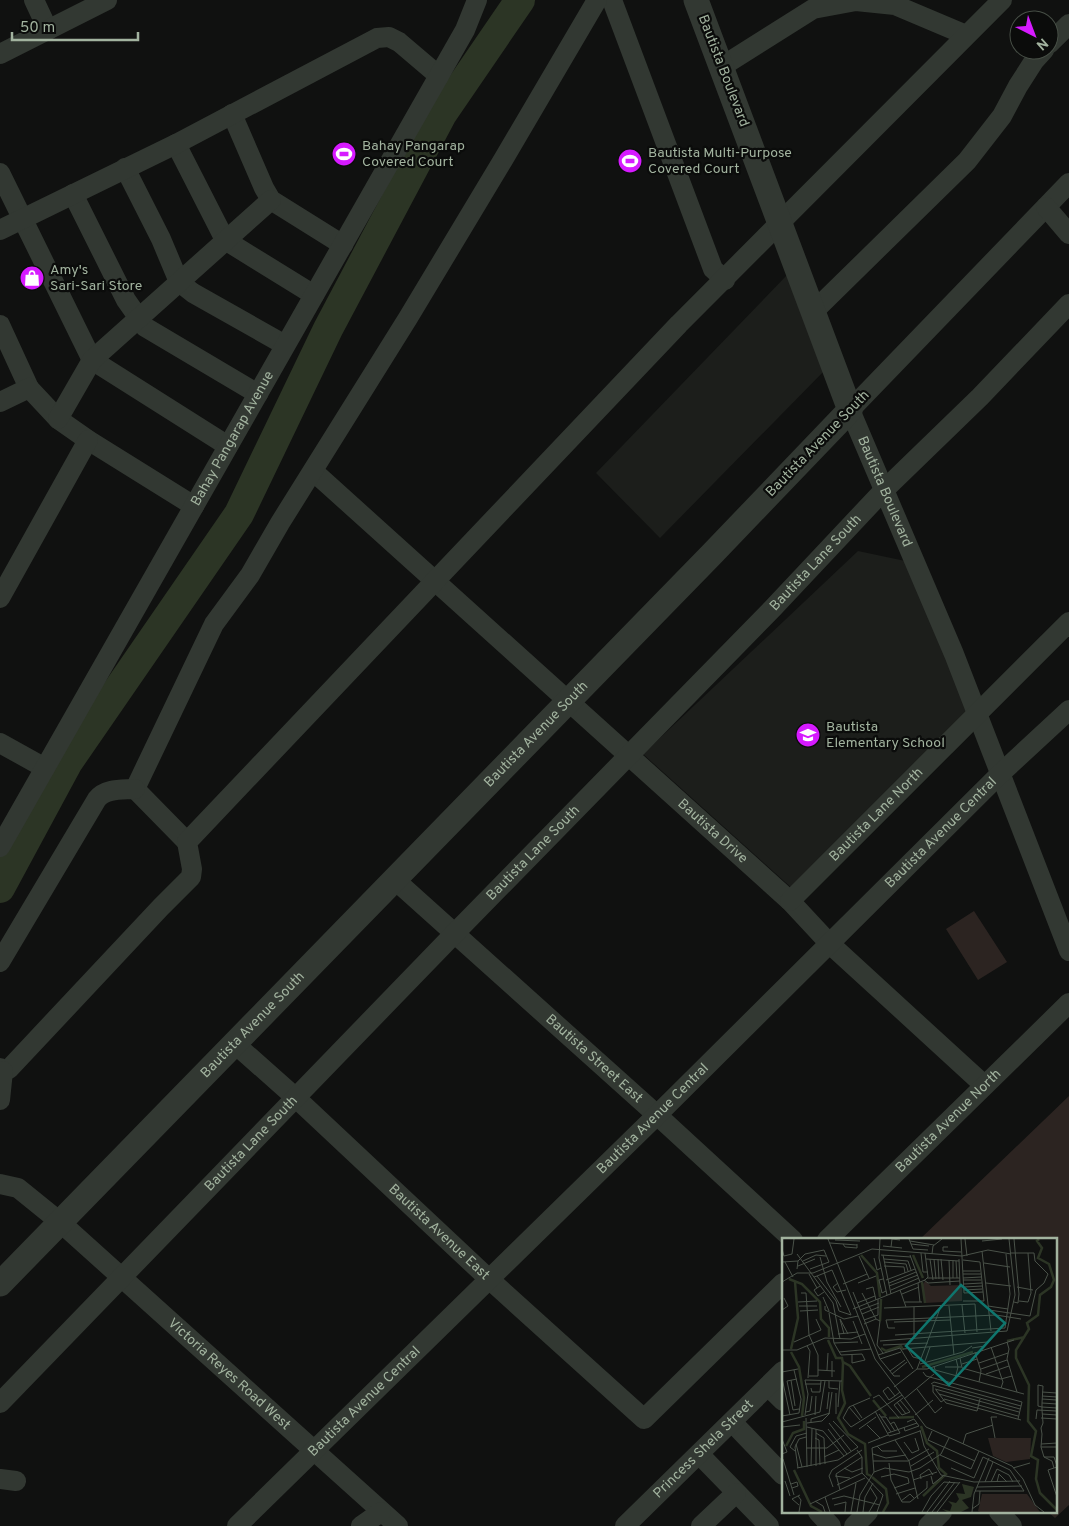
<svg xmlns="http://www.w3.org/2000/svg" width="1069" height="1526" viewBox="0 0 1069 1526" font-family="Overpass,sans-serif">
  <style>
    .built { fill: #1c1e1b }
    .green { fill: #2c2421 }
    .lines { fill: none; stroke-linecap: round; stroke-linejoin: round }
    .river { stroke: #2c3525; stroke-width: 30 }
    .minor { stroke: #323832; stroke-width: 20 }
    .tertiary { stroke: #323832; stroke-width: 25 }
    .labels { text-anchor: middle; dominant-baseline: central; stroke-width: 4.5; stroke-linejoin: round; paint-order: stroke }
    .street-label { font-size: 14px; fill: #a2b39f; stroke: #0b0c0b }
    .poi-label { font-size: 14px; fill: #a2b39f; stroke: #0b0c0b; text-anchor: start }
    .inset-river { fill: none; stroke: #2c3525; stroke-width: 2.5 }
    .inset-road { fill: none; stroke: #4a5249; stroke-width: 1 }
    .view { fill: #0f766e; fill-opacity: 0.15; stroke: #0f766e; stroke-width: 2.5 }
    .inset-edge { fill: none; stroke: #a2b39f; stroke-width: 2.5 }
  </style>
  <rect width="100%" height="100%" fill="#101110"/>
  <path class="built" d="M788 274 826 369 660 538 596 473Z
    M858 551 910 562 974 717 795 891 643 754Z"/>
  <path class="green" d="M974 911 1007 962 978 980 946 929Z
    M1069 1096V1505L1055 1518 1048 1512H1055V1240H919Z"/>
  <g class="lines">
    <path class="river" d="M0 888 68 762 239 514 328 329 442 114 520 0"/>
    <g class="minor">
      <path d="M34 0 48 30"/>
      <path d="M612 0 713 269 725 280"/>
      <path d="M1049 44 1069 24"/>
      <path d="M0 54 107 0"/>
      <path d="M721 67 813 9 856 1 895 5 966 35"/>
      <path d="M232 114 264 188 271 200 343 245"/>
      <path d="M176 144 225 240 314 295"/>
      <path d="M125 168 161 239 179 282 193 293 285 345"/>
      <path d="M0 173 92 360 228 446"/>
      <path id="s1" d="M1069 183 850 410 954 654 1069 951"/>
      <path d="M73 194 126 300 145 327 258 394"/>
      <path d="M1046 207 1069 234"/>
      <path d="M0 230 176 144 377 38 389 37 399 42 439 76"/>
      <path d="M813 312 967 161 1002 116 1018 86 1034 61 1044 50"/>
      <path d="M0 325 29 388"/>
      <path d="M0 402 29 388 58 419 88 440 194 506"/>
      <path d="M58 419 92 360 271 200"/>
      <path id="s2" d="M313 471 790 901 830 944 984 1085"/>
      <path d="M0 598 88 440"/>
      <path d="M0 743 45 768"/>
      <path d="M187 842 135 789 214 624 250 575 280 523 408 318 503 160 597 0"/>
      <path id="s3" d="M0 847 465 30 477 0"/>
      <path id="s4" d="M394 879 657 1115 793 1240"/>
      <path id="s5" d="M790 901 1069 622"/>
      <path d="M0 962 97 799C106 788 122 790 135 789"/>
      <path id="s6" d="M234 1043 296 1098 489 1279 644 1419 783 1283"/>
      <path d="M0 1068 3 1071 9 1069 161 907 191 877 192 869 187 842 679 324 1002 0"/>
      <path d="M0 1100 3 1071"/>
      <path id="s7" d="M0 1184 18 1188 60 1222 398 1526"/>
      <path id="s8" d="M827 1240 1069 1003"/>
      <path d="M768 1386 783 1401"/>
      <path id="s9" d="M0 1403 455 933 773 608 883 491 980 397 1069 304"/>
      <path d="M732 1422 783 1475"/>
      <path d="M699 1454 769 1526"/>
      <path d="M0 1479 16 1481"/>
      <path d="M818 1512 831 1526"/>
      <path d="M999 1512 1012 1526"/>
      <path id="s10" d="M237 1526 657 1115 1000 774 1069 710"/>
      <path d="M361 1526 381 1512"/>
      <path id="s11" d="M625 1526 783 1371"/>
      <path d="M701 1526 736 1493"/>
      <path d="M854 1526 868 1512"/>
      <path d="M928 1526 942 1512"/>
    </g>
    <path class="tertiary" id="s12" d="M0 1284 712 554 850 410 696 0"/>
  </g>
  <defs>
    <symbol id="stadium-disc" viewBox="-11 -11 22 22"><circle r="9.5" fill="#d61aff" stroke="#0b0c0b"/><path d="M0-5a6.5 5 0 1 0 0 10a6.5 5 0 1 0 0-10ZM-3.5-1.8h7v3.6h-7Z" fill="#fff"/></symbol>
    <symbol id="shop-disc" viewBox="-11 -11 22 22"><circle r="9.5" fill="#d61aff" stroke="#0b0c0b"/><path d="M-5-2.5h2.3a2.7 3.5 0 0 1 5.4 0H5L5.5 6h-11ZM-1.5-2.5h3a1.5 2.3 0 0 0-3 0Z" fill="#fff"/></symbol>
    <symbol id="school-disc" viewBox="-11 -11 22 22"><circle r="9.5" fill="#d61aff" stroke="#0b0c0b"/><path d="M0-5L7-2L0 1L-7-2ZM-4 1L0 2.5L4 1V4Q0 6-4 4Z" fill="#fff"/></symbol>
  </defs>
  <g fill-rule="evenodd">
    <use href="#stadium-disc" x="330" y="140" width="28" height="28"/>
    <use href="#stadium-disc" x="616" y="147" width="28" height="28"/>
    <use href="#shop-disc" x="18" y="264" width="28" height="28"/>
    <use href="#school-disc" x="794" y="721" width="28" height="28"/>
  </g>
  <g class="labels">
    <g class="street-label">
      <text transform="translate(723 71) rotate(69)">Bautista Boulevard</text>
      <text stroke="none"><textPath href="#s3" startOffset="470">Bahay Pangarap Avenue</textPath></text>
      <text transform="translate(818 444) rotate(-46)">Bautista Avenue South</text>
      <text stroke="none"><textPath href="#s1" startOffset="404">Bautista Boulevard</textPath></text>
      <text stroke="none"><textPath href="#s9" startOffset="1171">Bautista Lane South</textPath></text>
      <text stroke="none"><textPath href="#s12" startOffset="768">Bautista Avenue South</textPath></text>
      <text stroke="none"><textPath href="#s5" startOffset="122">Bautista Lane North</textPath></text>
      <text stroke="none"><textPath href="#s2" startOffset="538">Bautista Drive</textPath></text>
      <text stroke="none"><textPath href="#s10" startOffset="988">Bautista Avenue Central</textPath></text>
      <text stroke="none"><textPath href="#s9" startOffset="766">Bautista Lane South</textPath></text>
      <text stroke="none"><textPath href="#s12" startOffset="362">Bautista Avenue South</textPath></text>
      <text stroke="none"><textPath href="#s4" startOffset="269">Bautista Street East</textPath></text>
      <text stroke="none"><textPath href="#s10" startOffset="582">Bautista Avenue Central</textPath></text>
      <text stroke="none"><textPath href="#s8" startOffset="170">Bautista Avenue North</textPath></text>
      <text stroke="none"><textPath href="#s9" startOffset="361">Bautista Lane South</textPath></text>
      <text stroke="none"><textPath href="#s6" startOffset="279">Bautista Avenue East</textPath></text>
      <text stroke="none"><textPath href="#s7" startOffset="300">Victoria Reyes Road West</textPath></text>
      <text stroke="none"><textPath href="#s10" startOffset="178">Bautista Avenue Central</textPath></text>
      <text stroke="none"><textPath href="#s11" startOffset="110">Princess Shela Street</textPath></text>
    </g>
    <g class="poi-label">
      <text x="362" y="146">Bahay Pangarap<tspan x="362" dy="16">Covered Court</tspan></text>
      <text x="648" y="153">Bautista Multi-Purpose<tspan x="648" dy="16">Covered Court</tspan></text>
      <text x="50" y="270">Amy's<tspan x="50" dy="16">Sari-Sari Store</tspan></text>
      <text x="826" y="727">Bautista<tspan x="826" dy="16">Elementary School</tspan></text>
    </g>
  </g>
  <g transform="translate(782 1238)">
    <rect width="275" height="275" fill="#101110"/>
    <path d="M143 43 149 48 180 47V63L143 65 140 48ZM206 200H249L248 221 224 224 211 218ZM200 256H245L258 274H198L196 273Z" fill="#2c2421"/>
    <path d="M180 246 192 249 189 259 180 262 187 270 179 274H165L160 271 168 273 170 267 166 263 174 265 177 261 174 255 183 256Z" fill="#2c3525"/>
    <path class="inset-river" d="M257 1 255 3 260 10 256 20 267 26 272 42 269 49 258 57 256 77 245 85 247 91 234 112V120L247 147 246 183 254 193 249 218 256 222 254 241 258 255 275 272M79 17 95 35 98 59M131 17 141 40M7 41 20 46 38 64 39 81 47 90V99M140 44 143 65M98 83 99 61M46 102 54 120H60L61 125 60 152 63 165 56 180 66 196 83 206 85 236 89 238M225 103 243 99M99 110 104 113 119 108 121 112M9 111 16 80 13 44M9 114 17 129 22 160 20 178M61 124 68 128 89 158M140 129 191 114M91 162 104 178M107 180 132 179M139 188 145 205 155 213 157 230 164 236 141 258M4 208 11 195 22 191V183M12 232 29 268 40 274M90 239 104 251 106 265 101 274"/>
    <path class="inset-road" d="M46 1 93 121 144 189 230 228 241 241 253 267 262 274M98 1 97 20 105 57M127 1 131 11 146 12M179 1 182 55 201 54M183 1 185 18M232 1 237 56 236 65 232 64M53 2 78 3M128 3 152 7M200 3 220 1M48 5 75 7M61 6 63 9 75 10V6M129 6 147 8M101 8 120 10M109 9 110 1 118 2M166 9H161V13L179 14M0 11 2 18 10 16M200 13 209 93M139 15 141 34H146M10 16 12 1M15 16 51 65 58 101M150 16 151 8 160 1M99 17 129 19M101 17 109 56M128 17 138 44M77 18 87 40M38 19 45 44 59 69M92 20 95 32 99 30M102 21 126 23 129 32M144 21 177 23M148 21 151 42M152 21 154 41M156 21 157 41M159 21 161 42M177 21 178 47M167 22 168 47M171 22V40M181 22 198 24 202 63H181M21 23 34 17 44 18M174 23 175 40M0 24 16 23M3 24 11 39M102 24 124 26 126 33M202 25 228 29M16 28 33 21M102 28 122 29 123 35M15 31 16 23 23 16 42 12 47 24 28 31M181 33H198M27 36 35 50M181 36H199M32 39 35 38 50 32 69 77 57 73 54 63 35 38M145 40H178M181 40 199 39M101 41 97 42 100 55 104 53M104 42 133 31M142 42 146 45 178 43M181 42H199M0 44 15 35H31L90 11 180 18 206 12 229 16M56 45 51 49 55 54 64 52M76 45 94 38M107 45 134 34M136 45 138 64M204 45 229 48M61 46 85 36M182 46 200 45M38 48 32 52 36 58 42 54M107 48 136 37M182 49 200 48M235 49 251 52M84 51 91 49 94 62M109 52 137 40M118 52 124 69M182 52 200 51M71 54 98 121 112 138H118M19 55H24L27 97 36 117V138H27M80 55 94 81 82 86M120 56 137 49M41 59 47 73M237 63 246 64 249 55 246 15M16 64 35 63M123 64H140M75 65 93 58M180 67 183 95M17 68H35M43 68V72L62 81 76 78M167 68 172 117M206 68 226 71M132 69V98M102 70 193 66 195 94M71 71 143 42 146 39 143 15M0 72 6 68 2 60M78 72 97 65M207 72 248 78 254 52 262 45 266 36 253 23 252 15H229M18 73 36 72M47 75 52 105 59 117 80 116 83 122 70 125V117M80 76 97 69M58 81 66 96M58 81 62 96M94 81 98 83 95 107 101 115M82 82 96 77V61M71 83 80 106M112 84 168 82M113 90H106L104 82 214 77 239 81M56 96 76 94M113 97 223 90 228 56 224 16M98 103 225 93 233 57 227 1M12 104 39 92 34 81M225 104 227 111 225 121 235 154M52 105 76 104M101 107 146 105M25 108 28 113 26 140M209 109 221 144 219 150M121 111 206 104 203 108 190 110M126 111 131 119 139 121M0 112H15L43 100 69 101 83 96M57 114 89 111M193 114 199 133 197 144M96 117 118 110 131 131M178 120 180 130 219 141 230 138M98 121 119 114M197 125 226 115M138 126 181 114 190 108M142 126 148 109M180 126 195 121M152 128 153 132 242 156M163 129H179M135 131H145L232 102M199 131 225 122M36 132 53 133M45 132 46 115M108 133 123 122M0 134 16 131M141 134 144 138 240 164 236 181M110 136 125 124M204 136 227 128M50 139V123M0 140 8 177M15 141 5 143 11 172 17 171M173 141 176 129 174 121M9 142 13 168M47 143V150L56 151M23 146H39M149 146 152 144 239 168M150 147 238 171M151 148V154L159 164 162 162M112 149 135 131 159 68M29 150 30 154H38L39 143M135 151 153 175 160 169M153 151 237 174M154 152 164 165 195 173 198 161M260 154 275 155M157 156 236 178M113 158 106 149 101 153 107 162 113 158 118 154M260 158 275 159M91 160 97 157 117 180M122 161 152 136M162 161 239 182M260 161 275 162M118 162 128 174 120 177 112 167 121 160M115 164 124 176M260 165 275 166M71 167 80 180M56 169 58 143M67 169 61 180 69 189 120 157M67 169 88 160M67 169 78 182M45 171 47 154M93 173 107 198 118 195 112 184 108 186M24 174 28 173 30 158M54 176V155M97 176 109 194M260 176 275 177M23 177 26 156 23 142 60 143M33 177 34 158M133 177 151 162M0 178 17 175 19 161 12 132M99 179H104L113 193M24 180 25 229M259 180 275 181M254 181 255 172 275 173M0 184 38 174 43 143M25 185 40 183 47 176 50 154M29 185V181L48 175M47 185 69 213M85 187 98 200M0 189 18 187M25 189 41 193 62 218M122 189 123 193 137 188 132 181 125 184M46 191 65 216M77 191 94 179M138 192 142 208 159 237 192 244 238 243M150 193 146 202 193 223M34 195 42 200 43 226M106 195 135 185M33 200 37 202 38 227M213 200 209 179H215M0 201 5 214 0 216M113 202 127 223 136 261M122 204 130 215 137 212 133 200M86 205 106 197M14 206 20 229M181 206 184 196 211 187M259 206 275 205M95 208 100 213H115M259 209H275M24 210H45L62 197M75 212 80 219V235L101 257 95 274M13 213 8 209 14 198 25 195M91 216 104 220 124 217M158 217 189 231 197 213M42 219 57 212M262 219H272L275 228M1 221 12 257M91 223H126L147 211M107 225 109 242 120 264H128L145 250V243M29 228 30 190M34 228V191M129 228 152 214M275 229 266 232 275 259M15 230 56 222 76 209 51 183M16 230 13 209 17 201 24 199M62 230 70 234 81 230M169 230 192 240 201 219 228 232 242 253H193M231 230 248 225M272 230 270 223 262 219 259 209 260 196 259 190 261 185 260 172V165L261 148 256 147V168L260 169 275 170M92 234 90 210 138 193M53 238 68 240M149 238 151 246 161 238M99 239 112 236 126 240 127 245M139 241 138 237 147 231 151 237M131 242 155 234M3 243 8 258M203 244 211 224M209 244 215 231 227 237 231 244M215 244 217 236 225 244M9 246 15 244 16 248 10 250M55 247 80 235M51 249 47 238 50 232 80 212M195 249 240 248M112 250 127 245M58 252 54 236 80 219M114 256 133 250M16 258 19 262 17 274M43 259 48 274M50 261 62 258 98 267M33 263 41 268 43 274M119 263 128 256 132 260M28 266 83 240M17 267 10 261 18 257M52 267 64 264 63 274M190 271 197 266 198 253M69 274 74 245M75 274 78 257 92 234 103 230 127 234 138 230 159 216 167 200M81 274 83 259 91 245M87 274 95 260 88 249M140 274 149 258 162 244 177 245M145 274 168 243M150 274 173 244M155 274 178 244M190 274 192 256 207 220"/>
    <path class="view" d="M179 47 223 85 167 147 124 108Z"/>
    <rect width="275" height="275" class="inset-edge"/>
  </g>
  <g transform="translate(1034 35) rotate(138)"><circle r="24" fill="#0b0c0b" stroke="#474f46"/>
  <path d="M0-4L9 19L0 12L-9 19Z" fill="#d61aff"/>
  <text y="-8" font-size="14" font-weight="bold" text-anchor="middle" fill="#a2b39f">N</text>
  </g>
  <path d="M12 32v8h126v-8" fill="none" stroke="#a2b39f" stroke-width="2.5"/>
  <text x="20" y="32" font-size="15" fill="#a2b39f" stroke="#0b0c0b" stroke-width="4" paint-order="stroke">50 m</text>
</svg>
